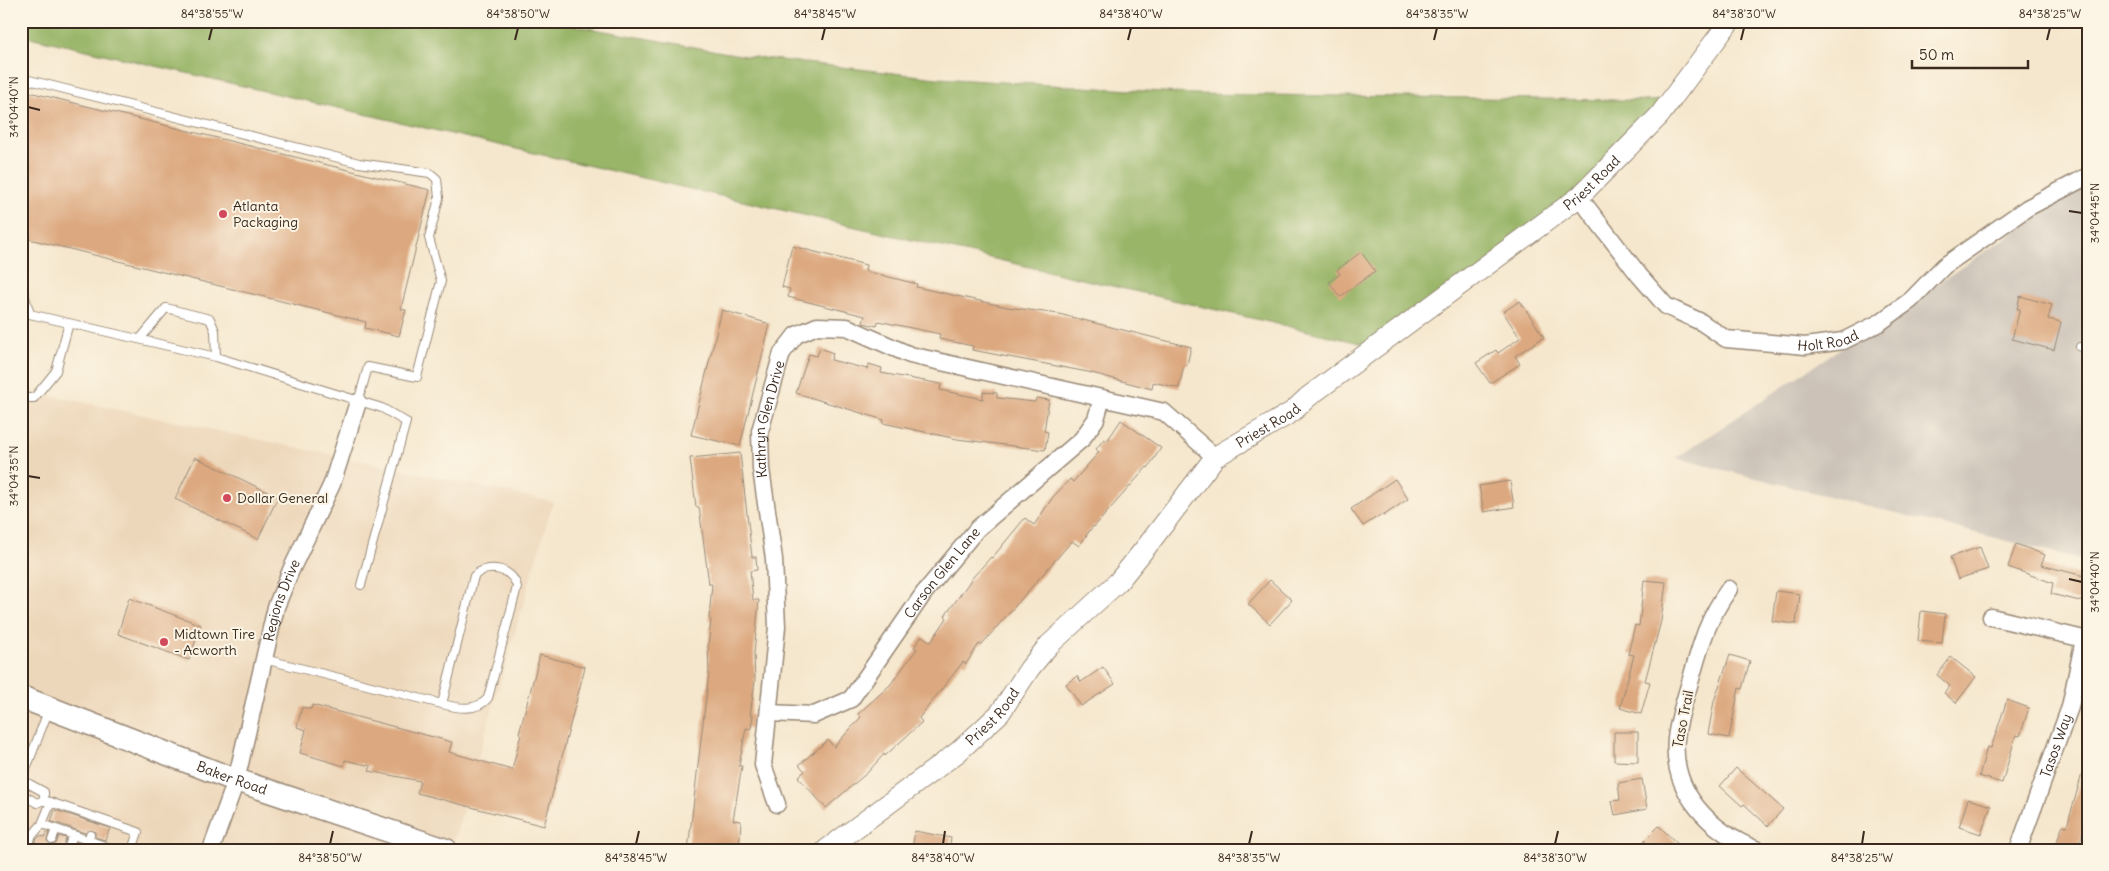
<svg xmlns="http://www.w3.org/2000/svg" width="2109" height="871" viewBox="0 0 2109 871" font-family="Delius,sans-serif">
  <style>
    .built { fill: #edd7ba }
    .industrial { fill: #ccc2b8 }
    .forest { fill: #98b567; stroke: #6a7042 }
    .building { fill: #dca87f }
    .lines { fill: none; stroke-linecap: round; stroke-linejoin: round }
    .service-casing { stroke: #988876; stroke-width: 10 }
    .minor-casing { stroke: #988876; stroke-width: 19 }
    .tertiary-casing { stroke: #988876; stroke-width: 22 }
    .secondary-casing { stroke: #988876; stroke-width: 25 }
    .service { stroke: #fff; stroke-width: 8 }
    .minor { stroke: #fff; stroke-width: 16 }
    .tertiary { stroke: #fff; stroke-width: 20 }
    .secondary { stroke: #fff; stroke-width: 22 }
    .ticks { fill: none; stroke: #3b2a1e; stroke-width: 2 }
    .poi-dot { fill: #d1495b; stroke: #fcf5e5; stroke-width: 2 }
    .labels { text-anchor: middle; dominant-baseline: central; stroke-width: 4; stroke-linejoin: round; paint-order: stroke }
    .street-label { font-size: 14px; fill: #3b2a1e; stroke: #fcf5e5 }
    .poi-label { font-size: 14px; fill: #3b2a1e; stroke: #fcf5e5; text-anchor: start }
    .neatline { fill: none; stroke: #3b2a1e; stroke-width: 2 }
    .ticks-label { font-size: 12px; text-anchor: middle; fill: #3b2a1e }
  </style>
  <rect width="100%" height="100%" fill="#fcf5e5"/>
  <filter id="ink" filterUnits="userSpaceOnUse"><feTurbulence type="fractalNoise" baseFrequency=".02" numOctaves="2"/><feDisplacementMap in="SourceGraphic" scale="10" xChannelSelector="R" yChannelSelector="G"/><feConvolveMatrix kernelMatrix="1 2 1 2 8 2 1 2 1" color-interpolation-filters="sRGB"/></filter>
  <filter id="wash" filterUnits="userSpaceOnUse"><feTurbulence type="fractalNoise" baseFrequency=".0096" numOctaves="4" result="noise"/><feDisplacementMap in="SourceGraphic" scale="20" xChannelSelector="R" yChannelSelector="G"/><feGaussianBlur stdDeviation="1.12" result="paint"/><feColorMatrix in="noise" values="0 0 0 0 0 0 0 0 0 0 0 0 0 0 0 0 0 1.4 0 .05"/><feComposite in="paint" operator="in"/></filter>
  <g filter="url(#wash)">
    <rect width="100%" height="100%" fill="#f5e7cd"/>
    <path class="built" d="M21 389 553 502 451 850H21Z"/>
    <path class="industrial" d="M2088 183V561L1676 458Z"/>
    <path class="forest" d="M21 21H549L745 56 937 78 1196 94 1684 101 1386 349 21 35Z"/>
    <g id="blocks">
      <path class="building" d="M21 90 430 190 401 309 406 310 399 336 365 328 366 322 21 237Z
        M792 246 866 265 865 271 917 284 916 287 1007 307 1059 314 1191 347 1187 365H1184L1179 388 1153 382 1152 389 1088 372 972 350 973 346 939 339 940 334 878 321 877 326 863 323 865 316 788 297 790 289 782 287Z
        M1361 252 1375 271 1340 297 1329 282 1340 274 1337 270Z
        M2020 296 2052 305 2048 319 2061 322 2054 350 2012 339 2020 309H2017Z
        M1520 301 1544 337 1515 356 1520 364 1490 383 1476 363 1496 350 1498 353 1520 338 1503 312Z
        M722 310 770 324 740 446 691 435Z
        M820 348 833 353 831 360 867 369 869 364 882 368 881 373 941 384 940 390 983 399V392L997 393V398L1035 402 1036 398 1049 400 1044 431 1048 432 1045 450 957 439 883 423 884 420 796 393 809 354 817 356Z
        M1121 420 1161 448 1148 468 1147 467 1094 527 1093 526 1079 546 1072 541 981 645 979 644 966 664 963 662 919 718 922 722 885 756 884 754 868 772 826 808 798 777 805 771 799 765 828 740 834 747 861 717 858 714 890 685 917 649 914 647 922 636 931 642 947 618 945 616 973 577 991 557 992 558 1025 518 1034 525 1053 497 1070 479 1073 482 1099 452 1096 449 1104 439 1107 441Z
        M740 453 752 557H756L757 570 750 571 753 600H759L754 653 755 681 750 715H753L751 729 746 728 739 766H742L733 820 741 821 739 850H688L709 672 708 647 711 620 709 619 712 584H709L699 507H696L690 458Z
        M195 457 278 497 258 539 175 499Z
        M1395 479 1408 499 1383 516 1382 514 1363 526 1351 509Z
        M1510 481 1514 507 1484 512 1479 486Z
        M2016 544 2045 555 2041 565 2088 577V603L2051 594 2053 583 2008 567Z
        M1980 547 1988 569 1958 579 1950 557Z
        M1270 580 1292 600 1270 624 1248 604Z
        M1644 580 1666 582 1661 621 1645 681 1650 682 1641 714 1620 708 1634 655 1628 654 1635 625 1639 626Z
        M1776 591 1800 594 1796 624 1772 621Z
        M129 598 201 625 189 660 118 634Z
        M1921 611 1945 614 1942 643 1918 641Z
        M540 655 585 667 544 826 417 793 420 781 369 771 371 766 345 760 344 766 300 753 306 730 297 727 302 707 311 709 312 705 452 742 449 752 512 770 521 734 519 733Z
        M1730 655 1750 661 1742 689 1739 688 1729 738 1708 734 1714 701Z
        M1951 657 1976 677 1956 703 1944 693 1950 686 1937 675Z
        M1103 667 1115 684 1081 706 1066 684 1077 676 1081 682Z
        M2007 700 2029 708 2020 736 2016 735 2002 783 1979 776 1987 747 1991 748Z
        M1614 732H1638V762L1614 761Z
        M2084 767 2088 768V819L2077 850H2054L2063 825 2067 826Z
        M1736 768 1783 809 1768 826 1744 804 1742 806 1720 786Z
        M1642 779 1647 809 1615 815 1612 801 1620 800 1618 783Z
        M1968 799 1991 806 1981 834 1959 827Z
        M55 810 110 828 105 840 95 837V832L92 830 85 833 51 821Z
        M1659 826 1684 850H1650L1642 843Z
        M915 831 951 838 949 850H912Z
        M47 832H49L47 841 51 845 56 844 59 836 66 838 63 846 65 850H33L36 840 40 836 45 837Z"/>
    </g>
  </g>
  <g filter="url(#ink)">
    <use href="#blocks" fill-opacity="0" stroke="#988876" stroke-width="1"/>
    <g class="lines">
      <defs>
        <path id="service" d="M21 78 359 163 430 173 437 179 439 198 429 238 441 281 417 377 368 367 358 402
          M21 284 30 314
          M21 312 216 357 382 408 406 422 361 585
          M140 339 166 308 210 319 215 331 216 357
          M2080 347 2088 348
          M21 398H34L56 371 69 323
          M264 659 442 704C457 708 477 712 488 698L517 587C513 568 487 563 474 576L442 704
          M22 780 44 792V800
          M21 782 49 709
          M21 794 37 803 44 800 138 832 132 850
          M51 802 42 824 116 850
          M52 840 56 829
          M69 846 73 835
          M27 850 31 837 42 824
          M84 850 90 835"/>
        <g id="minor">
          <path id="s1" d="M1579 197 1639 275 1666 306 1701 322 1726 339 1805 346 1843 341 1879 323 1911 300 1944 266 2027 208 2088 176"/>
          <path d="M1729 589C1707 620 1701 644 1691 679 1685 699 1678 719 1676 739 1671 793 1711 832 1758 850"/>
          <path d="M1991 617 2088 640"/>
          <path id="s2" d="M769 713 814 715 851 699 924 593 977 529 1082 439 1096 419 1102 398"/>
          <path id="s3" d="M777 804 763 765 777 627 774 559 761 469 760 431 782 353 796 335 817 326 847 327 910 355 1164 412 1215 457"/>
          <path id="s4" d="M211 850 236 781 276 607 291 570 332 484 358 402"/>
          <path id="s5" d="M2018 850 2070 707 2084 639"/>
        </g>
        <g id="tertiary">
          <path id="s6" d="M826 850 958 752 1000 713 1030 668 1049 645 1118 582 1147 546 1215 457 1292 412 1308 397 1579 197 1659 116 1730 21"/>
        </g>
        <g id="secondary">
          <path id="s7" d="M21 697 230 778 446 850"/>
        </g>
      </defs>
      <use href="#service" class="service-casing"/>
      <use href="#minor" class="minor-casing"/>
      <use href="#tertiary" class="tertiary-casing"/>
      <use href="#secondary" class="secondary-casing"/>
      <use href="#service" class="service"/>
      <use href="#minor" class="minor"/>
      <use href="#tertiary" class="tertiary"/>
      <use href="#secondary" class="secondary"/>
    </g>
  </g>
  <path class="ticks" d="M209 40 212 28M515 40 518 28M822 40 825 28M1128 40 1131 28M1434 40 1437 28M1741 40 1744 28M2047 40 2050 28M28 107 40 110M2069 211 2082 213M28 476 40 478M2069 579 2082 582M330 844 333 831M636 844 639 831M943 844 945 831M1249 844 1252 831M1555 844 1558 831M1862 844 1864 831"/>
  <g class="poi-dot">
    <circle cx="223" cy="214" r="5"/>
    <circle cx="227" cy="498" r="5"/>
    <circle cx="164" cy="642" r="5"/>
  </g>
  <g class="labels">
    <g class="street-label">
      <text stroke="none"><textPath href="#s6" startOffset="1024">Priest Road</textPath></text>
      <text stroke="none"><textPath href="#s1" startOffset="311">Holt Road</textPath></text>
      <text stroke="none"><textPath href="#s3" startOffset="390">Kathryn Glen Drive</textPath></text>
      <text stroke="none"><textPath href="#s6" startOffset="619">Priest Road</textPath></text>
      <text stroke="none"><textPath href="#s2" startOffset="241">Carson Glen Lane</textPath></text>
      <text stroke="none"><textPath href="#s4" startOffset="260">Regions Drive</textPath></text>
      <text stroke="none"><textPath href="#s6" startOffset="214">Priest Road</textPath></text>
      <text transform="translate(1683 719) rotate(-79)">Taso Trail</text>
      <text stroke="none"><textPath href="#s5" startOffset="111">Tasos Way</textPath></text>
      <text stroke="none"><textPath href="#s7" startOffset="226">Baker Road</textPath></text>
    </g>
    <g class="poi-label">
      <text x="233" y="206">Atlanta<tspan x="233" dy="16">Packaging</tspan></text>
      <text x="237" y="498">Dollar General</text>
      <text x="174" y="634">Midtown Tire<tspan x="174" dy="16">- Acworth</tspan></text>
    </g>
  </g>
  <rect width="2109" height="871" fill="none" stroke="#fcf5e5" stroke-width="55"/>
  <path d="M1912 60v8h116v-8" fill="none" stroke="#3b2a1e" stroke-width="2.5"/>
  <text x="1919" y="60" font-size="15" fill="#3b2a1e" stroke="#fcf5e5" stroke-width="4" paint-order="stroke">50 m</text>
  <rect x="28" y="28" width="2054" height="816" class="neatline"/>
  <g class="ticks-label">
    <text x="212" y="18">84°38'55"W</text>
    <text x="518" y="18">84°38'50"W</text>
    <text x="825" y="18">84°38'45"W</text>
    <text x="1131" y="18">84°38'40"W</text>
    <text x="1437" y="18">84°38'35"W</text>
    <text x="1744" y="18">84°38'30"W</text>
    <text x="2050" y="18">84°38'25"W</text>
    <text transform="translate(14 107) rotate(-90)" y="4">34°04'40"N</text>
    <text transform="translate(2095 213) rotate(-90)" y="4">34°04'45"N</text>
    <text transform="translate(14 476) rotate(-90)" y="4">34°04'35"N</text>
    <text transform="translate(2095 582) rotate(-90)" y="4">34°04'40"N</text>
    <text x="330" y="862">84°38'50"W</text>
    <text x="636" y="862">84°38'45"W</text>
    <text x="943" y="862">84°38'40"W</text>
    <text x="1249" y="862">84°38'35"W</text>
    <text x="1555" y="862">84°38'30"W</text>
    <text x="1862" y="862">84°38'25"W</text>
  </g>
</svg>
